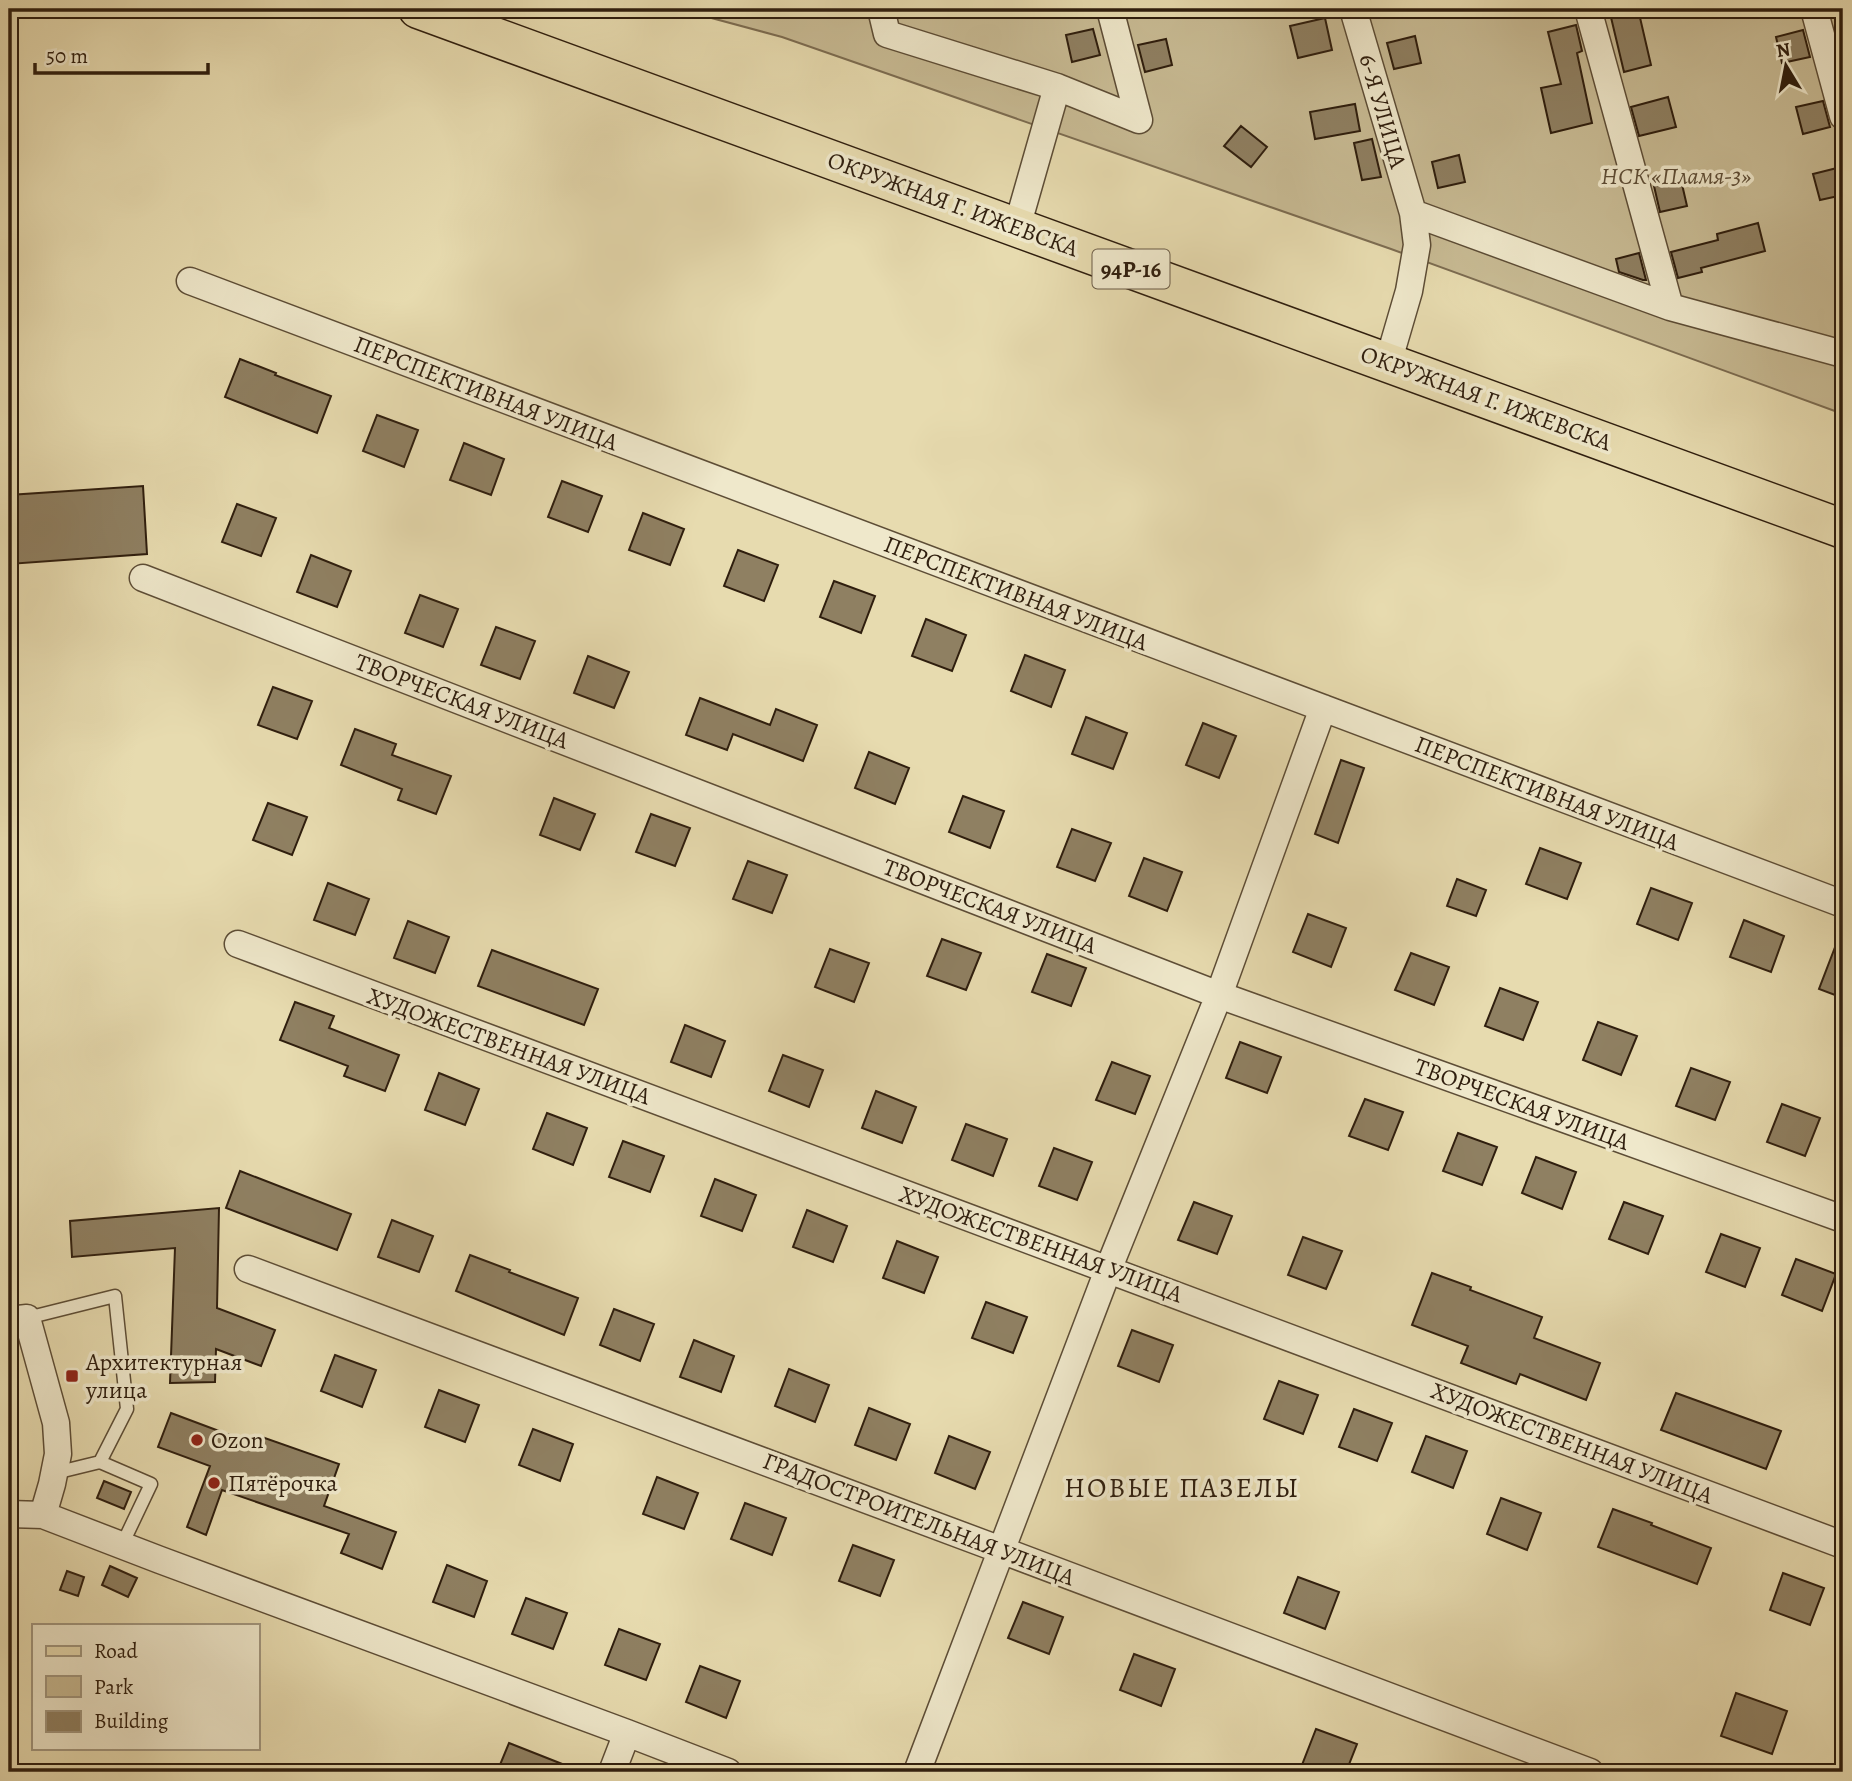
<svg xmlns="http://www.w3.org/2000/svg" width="1852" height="1781" viewBox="0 0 1852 1781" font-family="Alegreya,serif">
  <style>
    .green { fill: #c8bb94; stroke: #7c6c51; stroke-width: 2 }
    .building { fill: #8f8062; stroke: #2f1e0e; stroke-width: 2 }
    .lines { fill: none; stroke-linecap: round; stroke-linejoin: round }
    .lane-casing { stroke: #5d4d36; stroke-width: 15 }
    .street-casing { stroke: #5d4d36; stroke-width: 29 }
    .primary-casing { stroke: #2f1e0e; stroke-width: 41 }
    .lane { stroke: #efe8cb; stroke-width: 12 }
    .street { stroke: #efe8cb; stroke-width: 26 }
    .primary { stroke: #e7dbaf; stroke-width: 38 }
    .poi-dot { fill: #8f2418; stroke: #efe8cb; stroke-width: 2.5 }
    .labels { text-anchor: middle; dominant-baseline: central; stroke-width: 7; stroke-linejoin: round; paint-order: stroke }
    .shield { fill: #efe8cb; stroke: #695b47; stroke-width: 2 }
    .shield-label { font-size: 23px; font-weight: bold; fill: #2f1e0e }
    .street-label { font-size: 24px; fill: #2f1e0e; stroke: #efe8cb }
    .park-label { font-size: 24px; font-style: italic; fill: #5d4d36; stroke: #efe8cb }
    .poi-label { font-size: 24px; fill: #2f1e0e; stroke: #efe8cb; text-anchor: start }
    .quarter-label { font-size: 28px; letter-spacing: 2px; fill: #2f1e0e; stroke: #efe8cb }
  </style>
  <rect width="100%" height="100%" fill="#e7dbaf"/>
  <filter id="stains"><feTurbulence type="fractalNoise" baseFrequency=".00286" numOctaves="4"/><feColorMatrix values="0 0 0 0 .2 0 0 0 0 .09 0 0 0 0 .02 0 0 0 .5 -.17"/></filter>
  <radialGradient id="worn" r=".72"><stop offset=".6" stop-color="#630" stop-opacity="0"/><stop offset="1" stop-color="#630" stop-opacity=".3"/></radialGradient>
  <path class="green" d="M678 9H1843V414L1391 249 782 37Z"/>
  <path class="building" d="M1609 9H1638L1651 65 1624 72Z
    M1325 18 1332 50 1298 58 1290 26Z
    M1576 25 1582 51 1577 53 1592 123 1551 133 1541 88 1561 84 1548 32Z
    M1093 29 1100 55 1072 62 1066 35Z
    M1803 30 1810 57 1782 63 1776 37Z
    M1415 36 1421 63 1394 69 1387 43Z
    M1166 39 1172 65 1145 72 1138 45Z
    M1668 97 1676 127 1639 136 1631 107Z
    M1823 101 1830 127 1803 134 1796 107Z
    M1355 104 1360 131 1315 139 1310 112Z
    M1241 126 1267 147 1251 167 1224 146Z
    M1372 139 1381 177 1362 180 1354 143Z
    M1459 155 1465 182 1438 188 1432 162Z
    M1841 167 1843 177V195L1820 200 1813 174Z
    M1681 180 1687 206 1660 212 1654 186Z
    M1758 223 1765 251 1701 268 1702 272 1678 278 1671 252 1718 240 1717 234Z
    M1639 253 1646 280H1643L1619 272 1616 259Z
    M240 359 276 373 275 375 331 396 317 433 225 397Z
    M377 415 418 430 404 467 363 451Z
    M464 443 504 459 491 495 450 480Z
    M562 481 602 496 588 532 548 517Z
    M143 486 147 554 9 564V495Z
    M237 504 276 518 261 556 222 542Z
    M643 513 684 529 670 565 629 550Z
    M738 550 778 565 764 601 724 586Z
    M311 555 351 571 337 607 297 592Z
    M834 581 875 596 861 633 820 617Z
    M420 595 458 609 443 647 405 633Z
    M926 619 966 635 952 671 912 656Z
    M496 627 535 641 520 679 481 665Z
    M1025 655 1065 670 1051 707 1011 691Z
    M588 656 629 672 614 708 574 693Z
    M273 687 312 701 297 739 258 725Z
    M700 698 770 725 776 709 817 725 803 761 733 734 727 750 686 735Z
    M1086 717 1127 733 1113 769 1072 754Z
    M1203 723 1236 736 1219 778 1186 765Z
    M355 729 396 744 392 755 451 776 436 814 398 800 402 789 341 765Z
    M869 752 909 768 895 804 855 788Z
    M1341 760 1364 768 1338 843 1315 834Z
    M963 796 1004 811 990 848 949 832Z
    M554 798 595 814 580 850 540 835Z
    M268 803 307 817 292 855 253 840Z
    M651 814 690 828 675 866 636 852Z
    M1072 829 1111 843 1095 881 1057 867Z
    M1540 848 1581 863 1567 899 1526 884Z
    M1144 858 1182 872 1167 911 1129 896Z
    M748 861 787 875 772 913 733 899Z
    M1457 879 1486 890 1476 916 1447 906Z
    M328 883 369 899 355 935 314 920Z
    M1651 888 1692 903 1678 940 1637 924Z
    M1308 914 1346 928 1331 967 1293 952Z
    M1744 920 1784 936 1771 972 1730 957Z
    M408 921 449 937 435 973 394 958Z
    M1842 929 1843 930V998L1819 989Z
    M942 939 981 953 966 990 927 976Z
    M830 949 869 963 854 1002 815 987Z
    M492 950 598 989 584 1025 478 986Z
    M1411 953 1449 967 1434 1005 1395 990Z
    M1047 954 1086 968 1071 1006 1032 992Z
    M1500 988 1538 1002 1523 1040 1485 1026Z
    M295 1002 334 1016 329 1028 399 1055 385 1091 344 1076 348 1066 280 1040Z
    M1598 1022 1637 1036 1621 1075 1583 1060Z
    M685 1025 725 1041 711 1077 671 1062Z
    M1240 1042 1281 1057 1267 1093 1226 1078Z
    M783 1055 823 1070 809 1107 769 1091Z
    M1112 1062 1150 1076 1135 1114 1096 1100Z
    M1691 1068 1730 1082 1715 1120 1676 1106Z
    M439 1073 479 1089 465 1125 425 1110Z
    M876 1091 916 1107 902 1143 862 1128Z
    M1365 1099 1403 1112 1388 1150 1349 1136Z
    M1782 1104 1820 1118 1805 1156 1767 1142Z
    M547 1113 587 1128 573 1165 533 1149Z
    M966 1124 1007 1139 993 1176 952 1160Z
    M1458 1133 1497 1147 1482 1185 1443 1171Z
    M623 1141 664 1156 650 1192 609 1177Z
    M1054 1148 1092 1162 1077 1200 1039 1186Z
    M1536 1157 1576 1172 1562 1209 1522 1193Z
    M240 1171 351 1214 337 1250 226 1208Z
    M715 1179 756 1195 742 1231 701 1216Z
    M1194 1202 1232 1216 1217 1254 1178 1240Z
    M1624 1202 1663 1216 1648 1254 1609 1239Z
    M219 1208 217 1308 275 1330 261 1366 216 1349 215 1382 170 1383 175 1248 72 1257 70 1221Z
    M807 1210 847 1226 833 1262 793 1247Z
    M392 1220 433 1236 419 1272 378 1257Z
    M1721 1234 1760 1248 1745 1287 1706 1272Z
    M1303 1237 1342 1251 1326 1289 1288 1275Z
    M897 1241 938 1257 924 1293 883 1278Z
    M470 1255 510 1270 509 1272 578 1298 564 1335 456 1291Z
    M1796 1259 1836 1274 1822 1311 1782 1295Z
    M1432 1273 1471 1287 1470 1290 1542 1317 1534 1338 1600 1363 1586 1400 1520 1374 1516 1384 1461 1363 1468 1346 1412 1325Z
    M986 1302 1027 1317 1013 1353 972 1338Z
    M614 1309 654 1324 640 1361 600 1345Z
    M1132 1330 1173 1345 1159 1382 1118 1366Z
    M694 1340 734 1356 721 1392 680 1377Z
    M335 1355 376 1370 362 1407 321 1391Z
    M789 1369 829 1385 815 1422 775 1406Z
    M1279 1381 1318 1395 1303 1434 1264 1419Z
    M439 1390 479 1405 465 1442 425 1427Z
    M1676 1393 1781 1431 1766 1469 1661 1430Z
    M869 1408 910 1424 896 1460 855 1445Z
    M1354 1409 1392 1423 1377 1461 1339 1447Z
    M171 1413 259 1446 262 1437 339 1464 324 1506 396 1532 382 1569 341 1553 349 1534 222 1490 206 1535 187 1527 210 1466 158 1447Z
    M533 1429 573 1444 560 1481 519 1465Z
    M949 1436 990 1452 975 1489 935 1473Z
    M1426 1436 1467 1451 1453 1488 1412 1472Z
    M657 1477 698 1493 684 1529 643 1514Z
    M104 1481 131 1492 124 1509 97 1498Z
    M1501 1498 1541 1513 1527 1550 1487 1534Z
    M745 1503 786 1518 772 1555 731 1539Z
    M1613 1509 1652 1523 1651 1525 1711 1548 1697 1584 1598 1547Z
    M853 1545 894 1560 880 1596 839 1581Z
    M447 1565 487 1581 474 1617 433 1602Z
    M110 1566 137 1578 128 1597 102 1585Z
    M67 1571 84 1577 78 1596 60 1590Z
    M1783 1573 1824 1588 1810 1625 1770 1610Z
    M1298 1577 1339 1592 1325 1629 1284 1613Z
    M526 1598 567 1613 553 1649 512 1634Z
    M1023 1602 1063 1617 1049 1654 1008 1638Z
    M619 1629 660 1644 646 1680 605 1665Z
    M1134 1654 1175 1669 1161 1706 1120 1690Z
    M700 1666 740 1681 726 1718 686 1702Z
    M1736 1693 1787 1711 1772 1754 1721 1736Z
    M1316 1729 1357 1744 1346 1772H1320L1302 1765Z
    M509 1743 580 1771V1772H497Z"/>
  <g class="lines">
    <defs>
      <path id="lane" d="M27 1318 115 1296 127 1409 100 1462 151 1484 122 1545
        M55 1473 100 1462"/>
      <path id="street" d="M881 9 887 34 1057 87
        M1110 9 1139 120
        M1353 9 1413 213 1417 245 1409 291 1388 363
        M1588 9 1670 307
        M1814 9 1843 116
        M1413 213 1670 307 1843 354
        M1017 227 1057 87 1139 120
        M190 281 1843 904
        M143 578 1219 995 1843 1219
        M238 944 1843 1545
        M248 1269 1001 1550 1590 1772
        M9 1320 27 1318 56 1423 58 1454 52 1484 43 1515
        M9 1514 43 1515 160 1560 627 1733 728 1772
        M612 1772 627 1733
        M917 1772 1108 1270 1219 995 1323 708"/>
      <path id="primary" d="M418 9 1843 529"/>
    </defs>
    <use href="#lane" class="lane-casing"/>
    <use href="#street" class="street-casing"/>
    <use href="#primary" class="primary-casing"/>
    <use href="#lane" class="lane"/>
    <use href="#street" class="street"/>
    <use href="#primary" class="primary"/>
  </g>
  <g class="poi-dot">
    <rect x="65" y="1369" width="14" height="14" rx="3.5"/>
    <circle cx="197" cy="1440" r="7"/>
    <circle cx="214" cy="1483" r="7"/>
  </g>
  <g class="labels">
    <rect class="shield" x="1092.5" y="249.5" width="77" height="39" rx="5"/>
    <g class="shield-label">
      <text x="1131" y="269">94Р-16</text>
    </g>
    <g class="street-label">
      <text transform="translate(1383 111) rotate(74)">6-Я УЛИЦА</text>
      <text transform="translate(953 204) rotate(20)">ОКРУЖНАЯ Г. ИЖЕВСКА</text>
      <text transform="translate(486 393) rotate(21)">ПЕРСПЕКТИВНАЯ УЛИЦА</text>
      <text transform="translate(1486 398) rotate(20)">ОКРУЖНАЯ Г. ИЖЕВСКА</text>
      <text transform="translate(1016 593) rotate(21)">ПЕРСПЕКТИВНАЯ УЛИЦА</text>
      <text transform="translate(462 701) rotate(21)">ТВОРЧЕСКАЯ УЛИЦА</text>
      <text transform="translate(1547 793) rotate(21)">ПЕРСПЕКТИВНАЯ УЛИЦА</text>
      <text transform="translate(990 906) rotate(21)">ТВОРЧЕСКАЯ УЛИЦА</text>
      <text transform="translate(509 1046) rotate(20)">ХУДОЖЕСТВЕННАЯ УЛИЦА</text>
      <text transform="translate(1522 1104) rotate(20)">ТВОРЧЕСКАЯ УЛИЦА</text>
      <text transform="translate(1041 1244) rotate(20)">ХУДОЖЕСТВЕННАЯ УЛИЦА</text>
      <text transform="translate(1572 1443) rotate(21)">ХУДОЖЕСТВЕННАЯ УЛИЦА</text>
      <text transform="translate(919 1519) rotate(21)">ГРАДОСТРОИТЕЛЬНАЯ УЛИЦА</text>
    </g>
    <g class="park-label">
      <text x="1676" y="176">НСК «Пламя-3»</text>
    </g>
    <g class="poi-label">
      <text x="86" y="1362">Архитектурная<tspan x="86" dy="28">улица</tspan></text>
      <text x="211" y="1440">Ozon</text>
      <text x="228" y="1483">Пятёрочка</text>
    </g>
    <g class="quarter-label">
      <text x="1182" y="1488">НОВЫЕ ПАЗЕЛЫ</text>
    </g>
  </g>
  <rect width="1852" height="1781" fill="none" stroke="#e7dbaf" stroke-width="35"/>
  <rect x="10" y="10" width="1831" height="1760" fill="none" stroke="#2f1e0e" stroke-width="3.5"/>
  <rect x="18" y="18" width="1817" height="1746" fill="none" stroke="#2f1e0e" stroke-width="2"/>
  <rect x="32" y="1624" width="228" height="126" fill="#efe8cb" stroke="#a2977f" stroke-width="2"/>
  <rect x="46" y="1646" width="35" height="10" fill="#e7dbaf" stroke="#a2977f" stroke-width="2"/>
  <text x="94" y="1658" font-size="21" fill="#2f1e0e">Road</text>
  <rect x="46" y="1676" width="35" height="21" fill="#c8bb94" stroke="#a2977f" stroke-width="2"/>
  <text x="94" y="1694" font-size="21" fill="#2f1e0e">Park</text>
  <rect x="46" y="1711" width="35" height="21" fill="#8f8062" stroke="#a2977f" stroke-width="2"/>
  <text x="94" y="1728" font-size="21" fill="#2f1e0e">Building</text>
  <g transform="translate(1786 66) rotate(350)" stroke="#efe8cb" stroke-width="5" paint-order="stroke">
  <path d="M0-5L12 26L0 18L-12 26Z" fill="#2f1e0e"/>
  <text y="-10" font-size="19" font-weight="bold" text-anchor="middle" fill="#2f1e0e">N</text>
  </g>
  <path d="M35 63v10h173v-10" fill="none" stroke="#2f1e0e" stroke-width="3.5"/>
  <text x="46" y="63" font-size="21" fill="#2f1e0e" stroke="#efe8cb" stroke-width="5" paint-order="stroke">50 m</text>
  <rect width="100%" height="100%" filter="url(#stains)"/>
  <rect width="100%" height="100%" fill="url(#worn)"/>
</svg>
